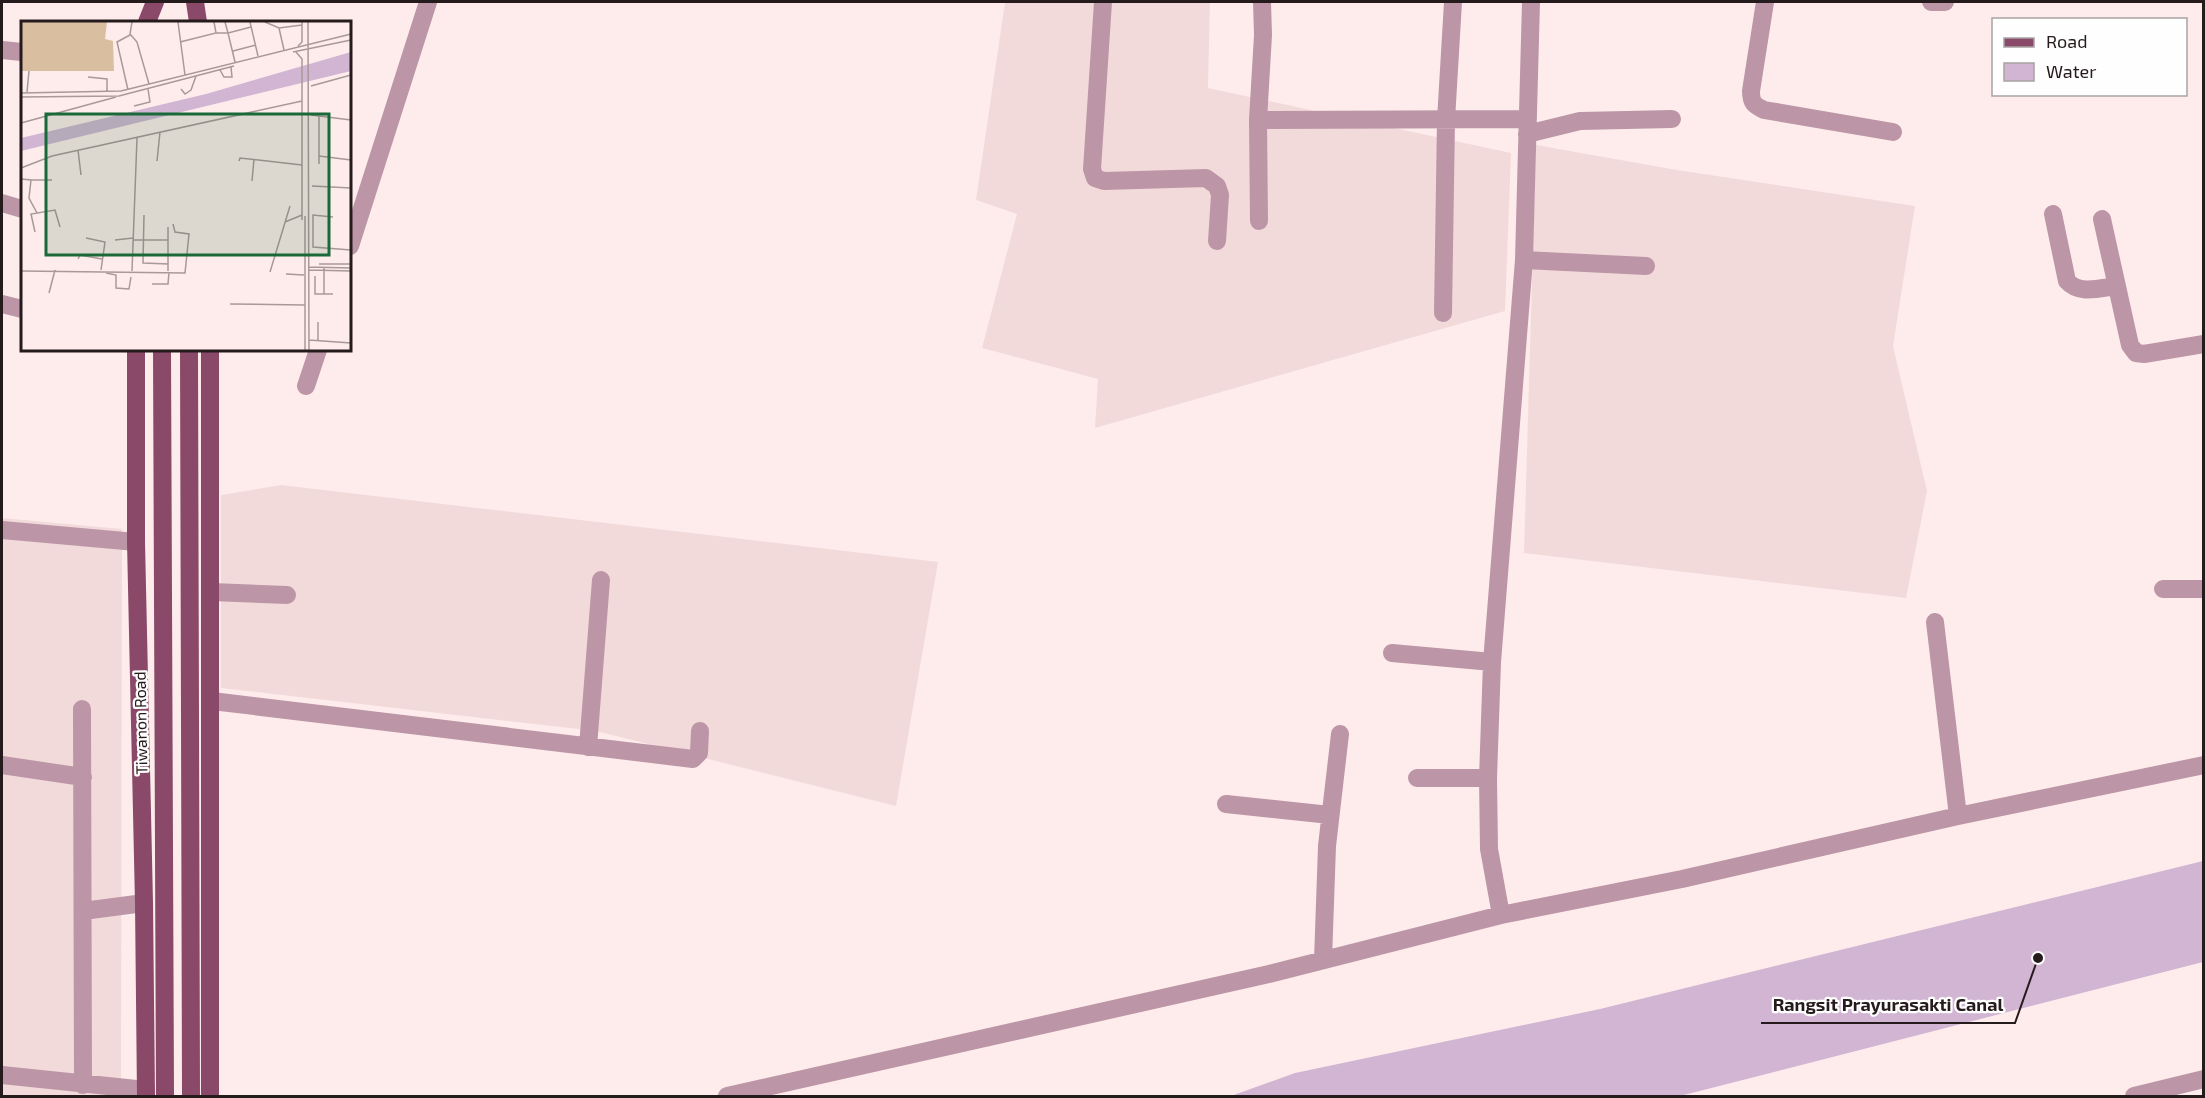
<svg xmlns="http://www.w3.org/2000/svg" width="2205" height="1098" viewBox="0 0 2205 1098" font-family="'Exo 2',sans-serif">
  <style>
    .built { fill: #f2dada }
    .water { fill: #d1b5d2 }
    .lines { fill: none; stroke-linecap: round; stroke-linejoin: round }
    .minor { stroke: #bc96a6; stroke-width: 18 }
    .major { stroke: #8a4968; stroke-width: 18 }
    .labels { text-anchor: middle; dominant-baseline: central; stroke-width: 4.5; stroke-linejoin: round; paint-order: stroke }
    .street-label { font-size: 16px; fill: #261b1c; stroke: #fefefe }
    .inset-road { fill: none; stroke: #a89899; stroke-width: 1.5 }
    .view { fill: #1a6939; fill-opacity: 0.15; stroke: #1a6939; stroke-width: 3 }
    .inset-edge { fill: none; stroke: #261b1c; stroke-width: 3 }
    .leader { fill: none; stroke: #261b1c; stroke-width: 2 }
    .callout-dot { fill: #261b1c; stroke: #fefefe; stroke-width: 2 }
    .callout-label { font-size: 18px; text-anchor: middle; font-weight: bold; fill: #261b1c; stroke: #fefefe; stroke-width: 4.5; stroke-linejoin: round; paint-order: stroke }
  </style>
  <rect width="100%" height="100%" fill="#feecec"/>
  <path class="built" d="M1005 2H1210L1208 88 1511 153 1505 311 1095 428 1098 379 982 348 1017 214 976 200Z
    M1536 145 1677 170 1915 206 1893 346 1927 491 1906 598 1524 553Z
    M281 485 938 562 896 806 596 731 221 688V495Z
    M2 518 122 529 121 1096H2Z"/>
  <path class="water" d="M2203 861V962L1680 1096H1231L1295 1073 1600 1009Z"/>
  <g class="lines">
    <path class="minor" d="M1103 2 1092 169 1095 178 1104 181 1206 178 1217 186 1220 195 1217 241
      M1765 2 1751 91C1751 103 1754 105 1764 110L1893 132
      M1931 2H1945
      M2 50 22 52
      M1258 120 1528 119
      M1527 134 1580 121 1672 119
      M2 203 22 209
      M2053 214 2067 281C2079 295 2100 288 2117 286
      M2102 219 2130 345 2136 353 2144 354 2204 344
      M1259 221 1258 120 1263 35 1262 2
      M350 246 428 2
      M1524 260 1646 266
      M2 304 22 309
      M1443 313 1446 120 1453 2
      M306 386 318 350
      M2 530 136 542
      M2163 589H2204
      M212 592 287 595
      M1935 622 1958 816
      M1392 653 1492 662
      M212 701 693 759 699 753 700 731
      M82 709 83 1085
      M588 747 601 580
      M2 765 83 777
      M1417 778H1488
      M1226 804 1330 815
      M83 911 144 903
      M1501 915 1489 849 1488 778 1492 662 1524 260 1531 2
      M1323 960 1327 846 1340 734
      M2 1075 146 1090
      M727 1096 1269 974 1501 915 1682 879 1958 816 2204 765
      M2134 1096 2204 1079"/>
    <path class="major" d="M195 2 198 22
      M147 22 155 2
      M136 350V542L144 903 146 1096
      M162 350 165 1096
      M189 350 191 1096
      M210 350V1096"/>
  </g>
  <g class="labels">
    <g class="street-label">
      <text transform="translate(140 723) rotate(-91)">Tiwanon Road</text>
    </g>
  </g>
  <g transform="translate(21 21)">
    <rect width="330" height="330" fill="#feecec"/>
    <path d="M0 1H86L84 18 92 20 93 50H0Z" fill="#d9bfa0"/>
    <path d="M330 31V50L0 130V117L185 73Z" fill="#d1b5d2"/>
    <path class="inset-road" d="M111 1 109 13 116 21 128 63M157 1 164 54M229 1 237 35M244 1 258 7 281 4M287 1 288 329M258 7 263 29M195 12H207L204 1M159 21 195 12 193 1M277 25 281 21V1M212 30 235 24M272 31 330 19M275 31 281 38V199M214 41 207 12 230 6M199 49 203 56H211L210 46M67 56 86 58V71M290 65 330 54M160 68 164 73 170 69 175 55M107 69 96 21 109 14M6 71 8 50M0 72 100 70 330 13M0 76 98 75 213 45M113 85 129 81 127 68M290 94 330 99M298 95V143M0 102 95 76M57 129 60 154M298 135 330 139M136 140 139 111M218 140 219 137 281 144M0 147 31 135 281 80M0 158 10 159 8 177 16 192M10 159H31M231 160 233 138M291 165 330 167M123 194 122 242 147 243V250M312 196 292 194V226L330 229M264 201 281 194M147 206V243M14 211 10 193 34 189 39 206M65 217 84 221 80 249M94 219 112 217M112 219H147M57 238 59 234 81 238M298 243H330M288 246 330 247M288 249 330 250M0 250 164 252 168 213 154 211 152 203M111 250 116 117M249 251 269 185M85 252 95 254V267L108 268 110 256M265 253 283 254M294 255V273H312M131 263H147L148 251M28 272 34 249M303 273V247M209 283 284 284M288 319 330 322M297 320V301M284 329V195"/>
    <path class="view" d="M25 93H308V234H25Z"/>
    <rect width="330" height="330" class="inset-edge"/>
  </g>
  <path class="leader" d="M2038 958L2015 1023H1761"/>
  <circle class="callout-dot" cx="2038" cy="958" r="6"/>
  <g class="callout-label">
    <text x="1888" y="1011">Rangsit Prayurasakti Canal</text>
  </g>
  <rect width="2205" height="1098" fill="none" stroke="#261b1c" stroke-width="6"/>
  <rect x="1992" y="18" width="195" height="78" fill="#fefefe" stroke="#a8a3a4" stroke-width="1.5"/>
  <rect x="2004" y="38" width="30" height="9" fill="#8a4968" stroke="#a8a3a4" stroke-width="1.5"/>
  <text x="2046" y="48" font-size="18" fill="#261b1c">Road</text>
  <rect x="2004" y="63" width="30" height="18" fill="#d1b5d2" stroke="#a8a3a4" stroke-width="1.5"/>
  <text x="2046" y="78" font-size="18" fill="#261b1c">Water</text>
</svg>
